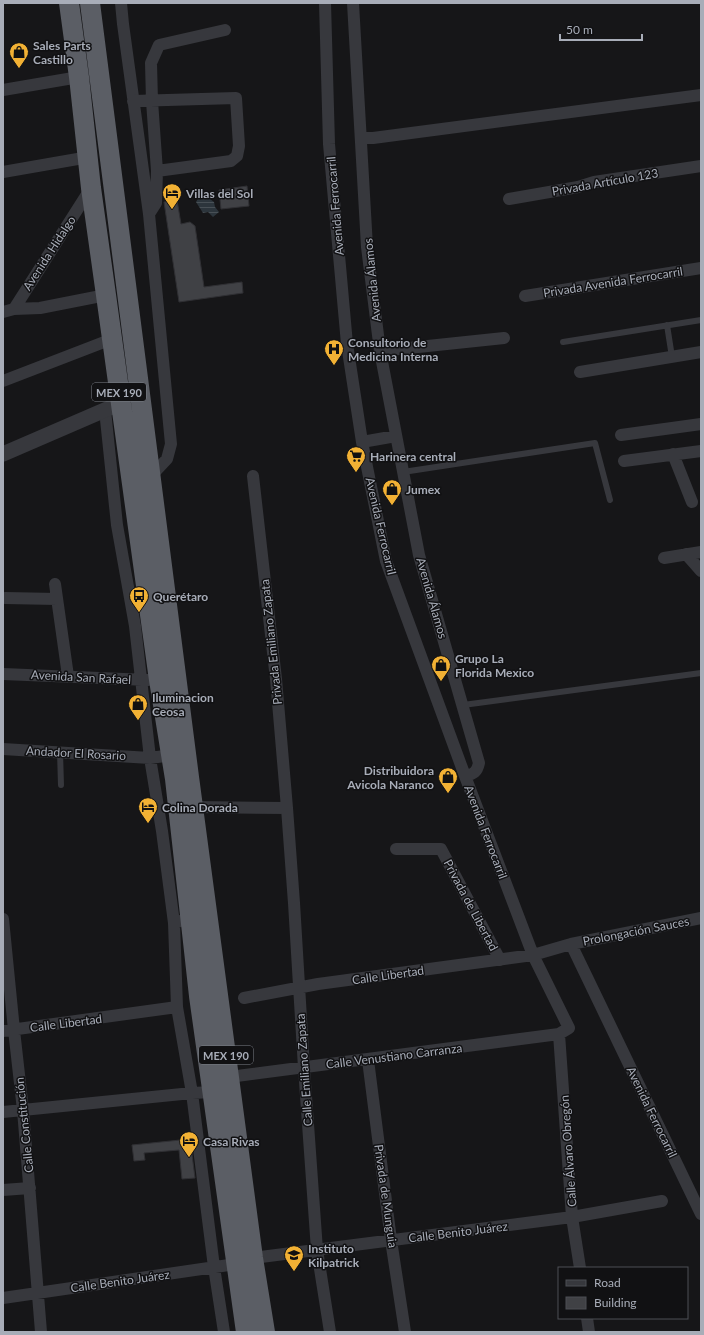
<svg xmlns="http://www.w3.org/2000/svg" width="704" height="1335" viewBox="0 0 704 1335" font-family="Lato,sans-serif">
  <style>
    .water { fill: url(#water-rules) }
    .building { fill: #404145; stroke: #303034 }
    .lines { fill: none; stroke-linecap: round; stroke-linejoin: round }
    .service { stroke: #37383d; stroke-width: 6 }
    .minor { stroke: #37383d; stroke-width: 12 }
    .tertiary { stroke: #37383d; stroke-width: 15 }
    .trunk { stroke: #5b5e65; stroke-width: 20 }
    .labels { text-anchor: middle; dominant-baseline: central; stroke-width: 3; stroke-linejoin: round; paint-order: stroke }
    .shield { fill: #111113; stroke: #7b7e86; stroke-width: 1 }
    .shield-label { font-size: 11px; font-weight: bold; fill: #a8adb8 }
    .poi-label { font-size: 12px; font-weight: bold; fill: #a8adb8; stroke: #111113; text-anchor: start }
    .street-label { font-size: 12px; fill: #a8adb8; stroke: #111113 }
  </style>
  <defs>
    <pattern id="water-rules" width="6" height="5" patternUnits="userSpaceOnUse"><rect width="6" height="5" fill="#2c353c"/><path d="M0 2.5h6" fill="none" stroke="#485056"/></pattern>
  </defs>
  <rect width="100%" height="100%" fill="#161618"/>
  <path class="water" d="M206 196 214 202 215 207 219 212 213 217 208 212 203 213 196 202 199 197Z"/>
  <path class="building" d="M247 186 249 206 221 209 219 190Z
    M177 200 181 224 190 222 195 226 204 287 242 282 243 293 179 302 164 202Z
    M190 1139 195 1178 182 1179 179 1150 144 1153 145 1160 134 1161 132 1145Z"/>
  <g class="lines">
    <path class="service" d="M667 325 672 357
      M563 342 701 320
      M403 472 595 443 610 500
      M463 705 701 673
      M60 752 61 785"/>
    <path class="minor" d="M121 3 123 24 149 214 171 444 167 459 151 476
      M353 3 367 247 380 351 419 555 479 763C477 772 474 774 465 776
      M3 90 79 77
      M133 101 236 98 239 146 237 156 231 161 157 171 156 203 149 214
      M361 138H373L701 95
      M157 171 152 101 151 63 159 45 225 30
      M3 172 89 157
      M509 199 578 187 594 182 701 166
      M525 296 701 268
      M14 309 40 308 106 295
      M3 312 14 309 91 188
      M380 351 504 338
      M580 372 701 352
      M3 381 112 339
      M105 410 117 525 135 626 150 758 162 831 174 923
      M621 435 701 424
      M362 442 396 436
      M673 454 692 502
      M624 461 701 451
      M253 476 276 679 287 808 294 903 304 1068 317 1250 330 1332
      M686 554 701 571
      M664 558 701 552
      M55 584 68 676
      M5 598 57 599
      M3 674 148 680
      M3 749 150 758 172 755
      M193 807 287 808
      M396 849H441L500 960
      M3 919 14 1030 23 1110 41 1332
      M180 921 174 923 177 1007 192 1093 214 1267 224 1332
      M571 944 701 1214
      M244 998 318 984 533 955 571 944 701 918
      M3 1031 177 1007
      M559 1034 572 1217 580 1268
      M368 1060 391 1240 405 1332
      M229 1077 559 1034 569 1028 533 955 465 776 386 561 362 442 347 344 329 144 325 3
      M3 1112 192 1093 213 1092
      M3 1190 30 1188
      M253 1258 572 1217 662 1201
      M3 1298 236 1264
      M587 1318 589 1332"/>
    <path class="tertiary" d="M3 454 121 403"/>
    <path class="trunk" d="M69 3 79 77 91 188 106 295 159 680 175 779 199 996 246 1332
      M90 3 189 777 253 1258 265 1332"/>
  </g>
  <defs>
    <symbol id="shop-pin" viewBox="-11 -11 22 30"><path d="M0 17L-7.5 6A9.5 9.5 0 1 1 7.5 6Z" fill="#f2b134" stroke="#111113"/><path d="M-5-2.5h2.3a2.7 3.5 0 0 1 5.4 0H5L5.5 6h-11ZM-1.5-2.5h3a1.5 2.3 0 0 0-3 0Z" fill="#111"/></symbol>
    <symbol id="hotel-pin" viewBox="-11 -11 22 30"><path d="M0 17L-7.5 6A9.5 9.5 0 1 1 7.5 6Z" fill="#f2b134" stroke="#111113"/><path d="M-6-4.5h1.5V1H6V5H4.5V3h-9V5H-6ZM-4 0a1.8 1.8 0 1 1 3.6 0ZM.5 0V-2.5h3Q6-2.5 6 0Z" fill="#111"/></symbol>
    <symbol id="hospital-pin" viewBox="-11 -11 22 30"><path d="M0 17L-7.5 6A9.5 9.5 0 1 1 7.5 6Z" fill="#f2b134" stroke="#111113"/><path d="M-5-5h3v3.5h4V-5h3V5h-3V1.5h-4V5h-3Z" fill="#111"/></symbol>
    <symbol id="supermarket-pin" viewBox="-11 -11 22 30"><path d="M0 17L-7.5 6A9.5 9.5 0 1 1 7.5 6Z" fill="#f2b134" stroke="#111113"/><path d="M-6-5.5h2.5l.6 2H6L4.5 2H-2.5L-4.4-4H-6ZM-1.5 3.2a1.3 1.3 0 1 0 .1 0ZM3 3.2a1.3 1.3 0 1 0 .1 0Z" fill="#111"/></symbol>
    <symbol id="bus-pin" viewBox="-11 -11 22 30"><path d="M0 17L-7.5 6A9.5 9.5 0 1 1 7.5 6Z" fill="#f2b134" stroke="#111113"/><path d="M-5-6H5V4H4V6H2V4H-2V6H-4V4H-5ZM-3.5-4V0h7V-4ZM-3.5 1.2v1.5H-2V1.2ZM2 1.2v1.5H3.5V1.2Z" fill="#111"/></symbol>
    <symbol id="school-pin" viewBox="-11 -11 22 30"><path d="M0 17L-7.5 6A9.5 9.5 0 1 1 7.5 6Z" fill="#f2b134" stroke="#111113"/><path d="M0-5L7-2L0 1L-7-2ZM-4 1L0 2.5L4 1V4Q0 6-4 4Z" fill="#111"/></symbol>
  </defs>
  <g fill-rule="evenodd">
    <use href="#shop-pin" x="8" y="41" width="22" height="30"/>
    <use href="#hotel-pin" x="161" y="182" width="22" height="30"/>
    <use href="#hospital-pin" x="323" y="338" width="22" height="30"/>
    <use href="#supermarket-pin" x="345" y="445" width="22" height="30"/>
    <use href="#shop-pin" x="381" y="478" width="22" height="30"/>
    <use href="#bus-pin" x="128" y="585" width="22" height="30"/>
    <use href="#shop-pin" x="430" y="654" width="22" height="30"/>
    <use href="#shop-pin" x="127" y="693" width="22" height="30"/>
    <use href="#shop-pin" x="437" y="766" width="22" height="30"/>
    <use href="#hotel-pin" x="137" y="796" width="22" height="30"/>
    <use href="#hotel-pin" x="178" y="1130" width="22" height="30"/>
    <use href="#school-pin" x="283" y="1244" width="22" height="30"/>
  </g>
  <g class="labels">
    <g class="shield">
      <rect x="92" y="383" width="54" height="18" rx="3"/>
      <rect x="199" y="1046" width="54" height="18" rx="3"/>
    </g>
    <g class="shield-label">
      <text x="119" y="392">MEX 190</text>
      <text x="226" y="1055">MEX 190</text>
    </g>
    <g class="poi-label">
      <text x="33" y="45">Sales Parts<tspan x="33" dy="14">Castillo</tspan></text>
      <text x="186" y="193">Villas del Sol</text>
      <text x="348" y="342">Consultorio de<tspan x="348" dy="14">Medicina Interna</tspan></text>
      <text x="370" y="456">Harinera central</text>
      <text x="406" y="489">Jumex</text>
      <text x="153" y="596">Querétaro</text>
      <text x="455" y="658">Grupo La<tspan x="455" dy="14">Florida Mexico</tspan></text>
      <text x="152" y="697">Iluminacion<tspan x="152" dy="14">Ceosa</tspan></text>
      <text x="434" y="770" text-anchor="end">Distribuidora<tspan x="434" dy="14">Avicola Naranco</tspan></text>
      <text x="162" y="807">Colina Dorada</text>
      <text x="203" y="1141">Casa Rivas</text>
      <text x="308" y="1248">Instituto<tspan x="308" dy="14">Kilpatrick</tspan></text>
    </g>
    <g class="street-label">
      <text transform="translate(605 182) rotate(-10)">Privada Artículo 123</text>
      <text transform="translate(335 206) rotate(-95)">Avenida Ferrocarril</text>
      <text transform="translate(49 253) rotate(-57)">Avenida Hidalgo</text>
      <text transform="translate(372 280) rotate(-96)">Avenida Álamos</text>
      <text transform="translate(613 282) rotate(-9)">Privada Avenida Ferrocarril</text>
      <text transform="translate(381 526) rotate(77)">Avenida Ferrocarril</text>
      <text transform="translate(432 598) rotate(74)">Avenida Álamos</text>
      <text transform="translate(271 642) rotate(-96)">Privada Emiliano Zapata</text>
      <text transform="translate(81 677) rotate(3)">Avenida San Rafael</text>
      <text transform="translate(76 753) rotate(3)">Andador El Rosario</text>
      <text transform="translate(486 832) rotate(69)">Avenida Ferrocarril</text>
      <text transform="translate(471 905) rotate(62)">Privada de Libertad</text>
      <text transform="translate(636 931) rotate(-11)">Prolongación Sauces</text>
      <text transform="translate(388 975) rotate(-8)">Calle Libertad</text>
      <text transform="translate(66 1023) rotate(-7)">Calle Libertad</text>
      <text transform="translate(394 1056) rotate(-7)">Calle Venustiano Carranza</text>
      <text transform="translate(304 1070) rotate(-94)">Calle Emiliano Zapata</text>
      <text transform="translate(652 1112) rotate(64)">Avenida Ferrocarril</text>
      <text transform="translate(24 1125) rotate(-96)">Calle Constitución</text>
      <text transform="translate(568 1151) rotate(-94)">Calle Álvaro Obregón</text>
      <text transform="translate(386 1196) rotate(82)">Privada de Munguia</text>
      <text transform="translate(458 1232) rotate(-7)">Calle Benito Juárez</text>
      <text transform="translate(120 1281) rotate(-8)">Calle Benito Juárez</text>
    </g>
  </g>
  <rect width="704" height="1335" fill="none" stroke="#a8adb8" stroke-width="8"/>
  <rect x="558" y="1267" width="130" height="52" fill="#111113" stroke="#4d4f55"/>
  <rect x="566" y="1280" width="20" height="6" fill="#37383d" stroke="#4d4f55"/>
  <text x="594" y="1287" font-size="12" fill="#a8adb8">Road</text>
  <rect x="566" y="1297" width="20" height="12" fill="#404145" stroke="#4d4f55"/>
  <text x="594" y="1307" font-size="12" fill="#a8adb8">Building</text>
  <path d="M560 34v6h82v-6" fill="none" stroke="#a8adb8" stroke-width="2"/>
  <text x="566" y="34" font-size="12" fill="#a8adb8" stroke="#111113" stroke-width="3" paint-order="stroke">50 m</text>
</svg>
